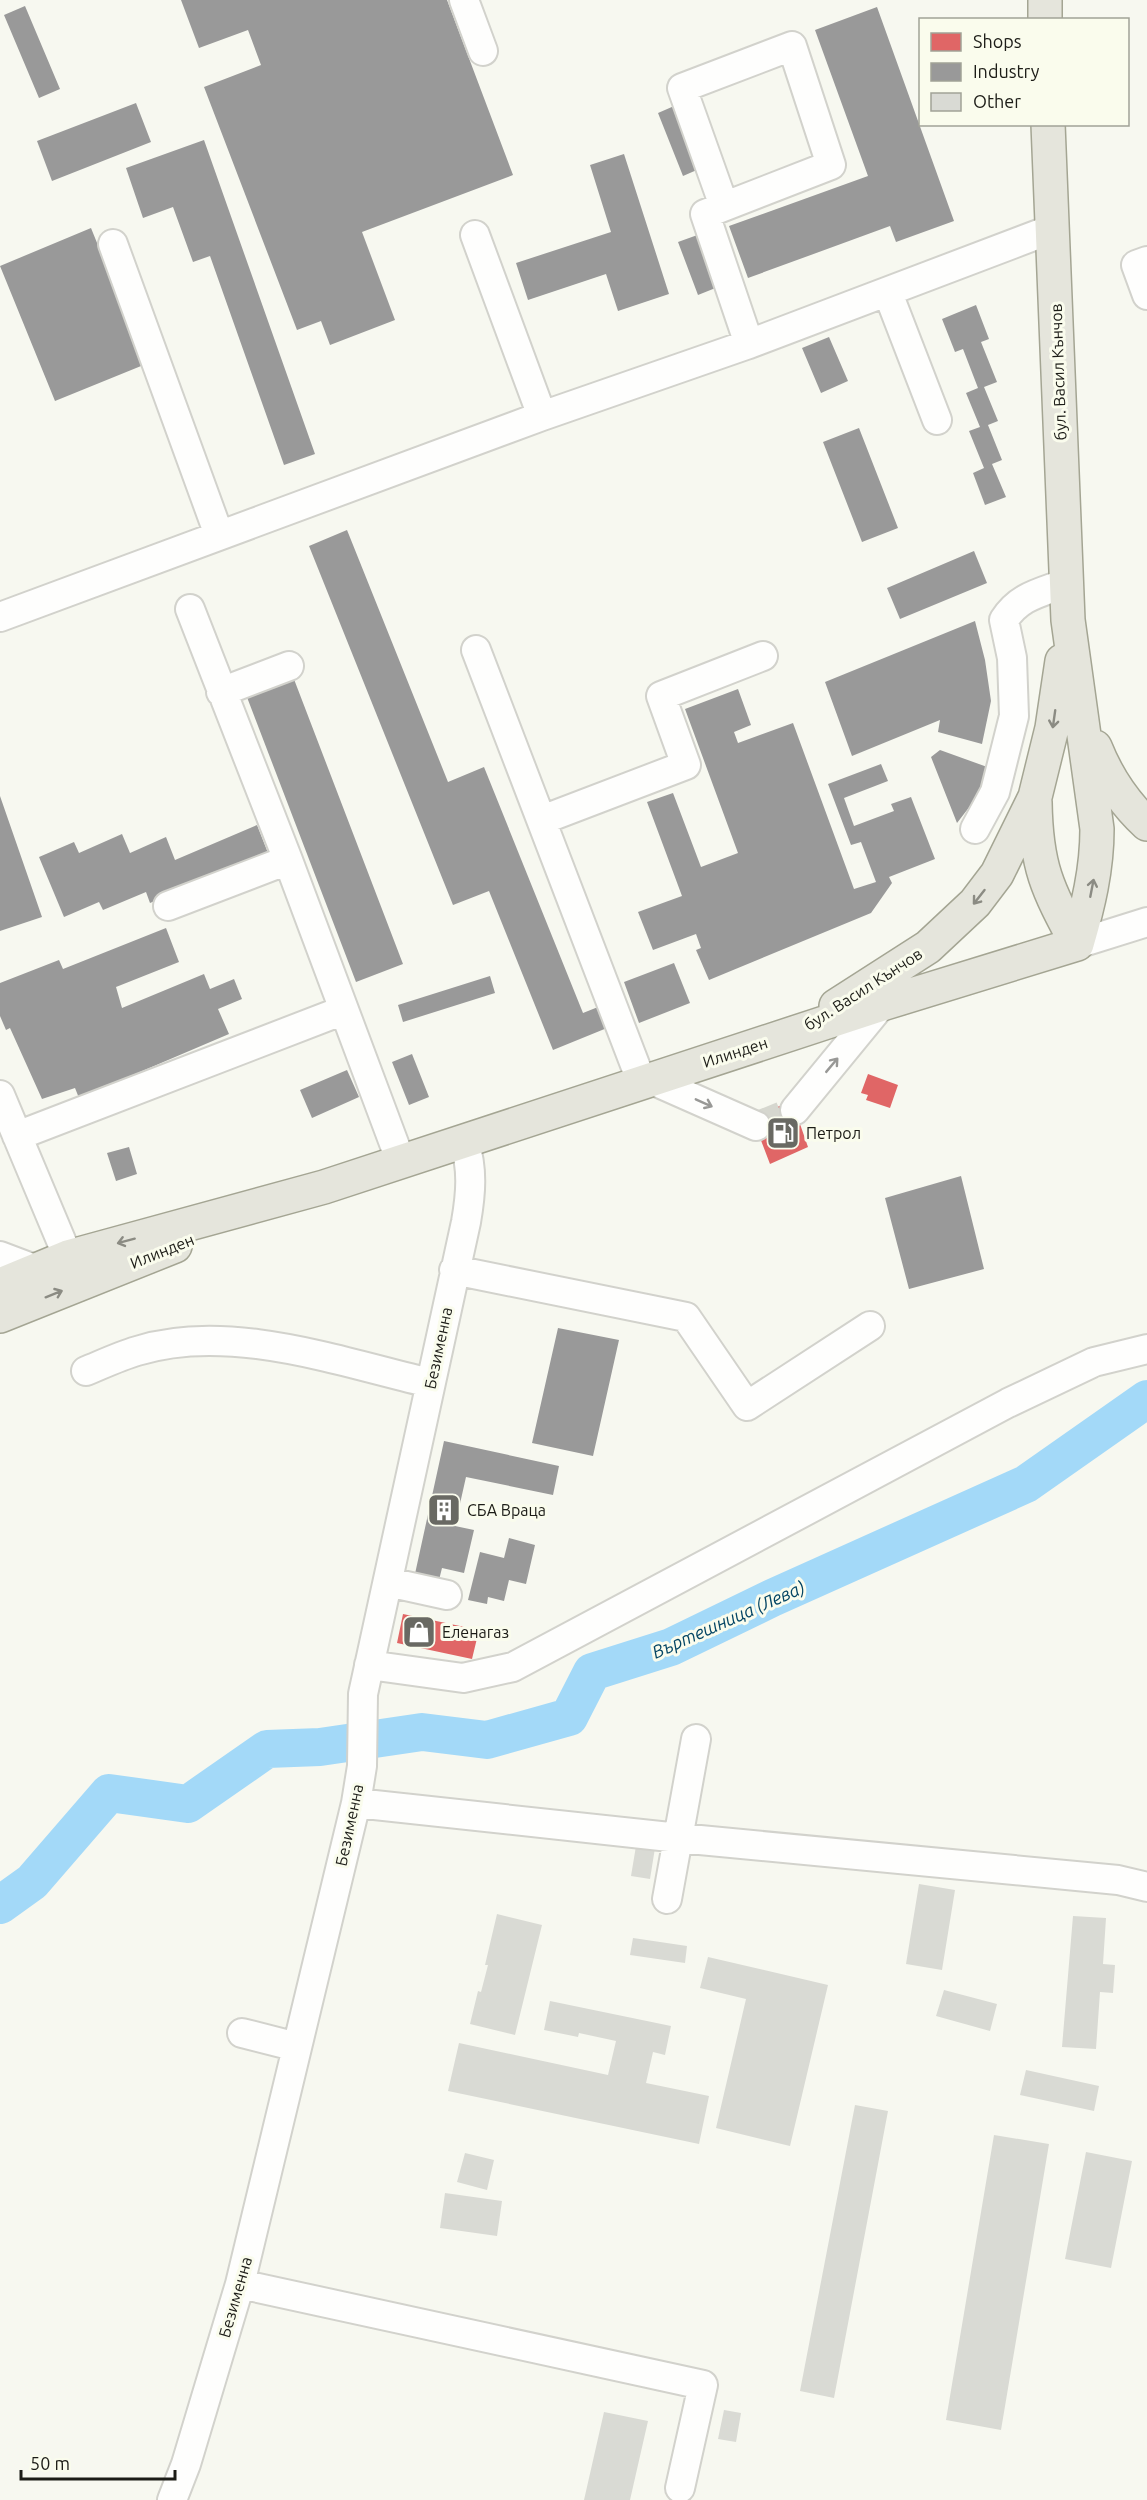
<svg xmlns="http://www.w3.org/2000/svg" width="1147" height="2500" viewBox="0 0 1147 2500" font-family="Ubuntu,sans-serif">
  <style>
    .shops { fill: #e06666 }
    .industry { fill: #999 }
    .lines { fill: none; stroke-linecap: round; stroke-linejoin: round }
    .river { stroke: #a3d9f8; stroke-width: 38 }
    .building { fill: #d9dad4 }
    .minor-tunnel { stroke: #d6d7cf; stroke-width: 28; stroke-dasharray: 28 14; stroke-linecap: butt }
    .minor-casing { stroke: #d2d2cc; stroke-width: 32 }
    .major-casing { stroke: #a4a593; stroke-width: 36 }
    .minor { stroke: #fefefd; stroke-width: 28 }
    .major { stroke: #e5e5dc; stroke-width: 33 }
    .oneway { stroke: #8b8b83 }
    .oneway2 { stroke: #989896 }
    .labels { text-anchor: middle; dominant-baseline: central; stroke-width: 6; stroke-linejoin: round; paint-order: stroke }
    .street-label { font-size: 16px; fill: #1c1c17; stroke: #fafced }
    .poi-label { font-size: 16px; fill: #1c1c17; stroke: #fafced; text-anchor: start }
    .water-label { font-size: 18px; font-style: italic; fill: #034564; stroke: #fafced }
  </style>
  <rect width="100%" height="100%" fill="#f7f8f0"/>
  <path class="shops" d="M868 1074 898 1085 890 1108 866 1100 868 1095 861 1093Z
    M792 1101 808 1147 770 1164 752 1117Z
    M403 1614 479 1630 472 1659 397 1643Z"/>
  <path class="industry" d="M181 0H447L513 175 362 232 395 320 330 345 321 321 297 330 204 87 261 65 248 30 199 48Z
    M25 6 60 89 39 98 4 15Z
    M877 7 954 221 896 242 890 226 748 278 729 226 868 176 815 30Z
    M136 103 151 142 52 181 37 141Z
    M681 103 706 166 683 176 658 113Z
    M204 140 315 454 284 465 210 256 193 262 173 207 143 218 126 168Z
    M624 154 669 294 618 311 606 274 528 300 516 263 611 232 590 165Z
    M91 228 146 364 55 401 0 266Z
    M703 233 723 285 698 295 678 242Z
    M976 305 989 339 981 342 997 382 984 387 998 421 988 425 1002 460 992 464 1006 497 985 505 973 473 984 468 969 431 980 427 966 393 978 388 963 349 955 352 942 319Z
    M829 337 848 381 821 393 802 348Z
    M859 428 898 528 862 542 823 442Z
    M347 530 448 782 484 767 583 1013 598 1007 607 1028 553 1050 489 891 453 905 309 546Z
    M974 551 987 583 900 619 887 588Z
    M975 621 985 660 991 701 982 744 938 732 940 720 852 756 825 682Z
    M292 674 403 964 356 982 245 692Z
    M738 689 751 725 734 732 738 743 793 723 854 889 876 882 861 842 851 845 828 784 881 764 888 781 844 798 854 826 894 811 891 804 911 797 935 859 889 877 892 883 871 913 709 980 696 950 701 948 696 934 653 950 638 912 682 896 647 802 673 793 701 867 738 853 685 709Z
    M940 750 990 768 984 788 957 823 931 757Z
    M0 796 42 917 0 931Z
    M257 825 268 853 150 903 146 892 103 910 99 902 64 917 39 857 74 842 79 853 122 834 130 853 166 837 175 860Z
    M166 928 179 962 116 987 122 1008 204 974 210 989 234 979 242 999 218 1009 229 1034 79 1098 75 1088 42 1099 10 1028 6 1030 0 1016V983L59 960 63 969Z
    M674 963 690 1003 639 1023 624 982Z
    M490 976 495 993 403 1022 398 1005Z
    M412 1054 429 1097 409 1105 392 1062Z
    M347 1070 359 1097 312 1118 300 1090Z
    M129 1147 137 1174 116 1181 107 1153Z
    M961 1176 984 1269 909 1289 885 1198Z
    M558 1328 619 1340 593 1456 532 1443Z
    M444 1441 559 1466 553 1495 466 1477 455 1526 474 1530 464 1573 442 1568 437 1588 413 1583Z
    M509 1538 535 1545 526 1584 509 1580 504 1601 488 1597 487 1604 468 1600 480 1552 504 1558Z"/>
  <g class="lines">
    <path class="river" d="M0 1905 32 1882 109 1793 188 1804 267 1749 320 1747 422 1732 487 1740 569 1717 592 1672 671 1647 772 1598 1026 1484 1147 1399"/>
  </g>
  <path class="building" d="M636 1846 655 1848 650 1879 631 1876Z
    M919 1884 955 1890 942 1970 906 1964Z
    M497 1914 542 1925 515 2035 470 2024 478 1991 481 1992 488 1965H485Z
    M1073 1916 1106 1918 1103 1964 1115 1965 1113 1993 1100 1992 1096 2049 1062 2047Z
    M633 1938 687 1946 685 1963 630 1955Z
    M708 1957 828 1985 790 2146 716 2128 746 1999 700 1988Z
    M944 1990 997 2004 990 2031 936 2016Z
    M550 2001 671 2026 665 2055 653 2052 646 2083 709 2096 699 2144 448 2091 459 2043 608 2075 616 2041 579 2033 578 2037 544 2030Z
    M1026 2070 1099 2086 1094 2111 1020 2095Z
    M855 2105 888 2111 834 2398 800 2391Z
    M994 2135 1049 2144 1001 2430 946 2420Z
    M1086 2152 1132 2161 1111 2268 1065 2259Z
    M465 2153 494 2160 487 2190 457 2182Z
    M445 2193 502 2201 497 2236 440 2228Z
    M724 2410 741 2413 736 2442 718 2439Z
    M604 2412 648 2421 630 2500H584Z"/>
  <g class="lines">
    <path class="minor-tunnel" d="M756 1126 795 1110"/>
    <defs>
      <path id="minor" d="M464 0 483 51
        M724 206 682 88 792 46 831 165 705 214 749 344
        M475 235 542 416
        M113 244 219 535
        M1147 261 1136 265 1147 295
        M888 293 937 420
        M190 609 288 860 401 1162
        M0 617 542 416 749 344 1052 229
        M476 650 642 1083
        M221 692 289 666
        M542 820 686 765 661 696 763 656
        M975 829 995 792 1014 716 1012 658 1004 620C1019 596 1040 593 1066 583
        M168 906 288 860
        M1077 944 1147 922
        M652 1080 756 1126
        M0 1095 68 1257
        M795 1110 882 1004
        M17 1136 344 1010
        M0 1256 37 1270
        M454 1270 686 1317 747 1406 870 1326
        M86 1371C103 1364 120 1356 137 1351 229 1322 340 1362 430 1383
        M388 1582 447 1595
        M369 1665 463 1678 513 1667 1008 1403 1094 1362 1147 1349
        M356 1803 679 1838 1118 1880 1147 1887
        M667 1899 696 1739
        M242 2033 297 2047
        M240 2284 703 2385 680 2488
        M172 2500 186 2464 240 2284 356 1803 362 1766 363 1694 466 1222C471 1193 473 1169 464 1141"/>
      <path id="major" d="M1045 0V20
        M1048 124 1068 620 1097 829C1097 870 1088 906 1077 944
        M1095 747C1107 777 1123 802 1147 824
        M1035 802C1036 867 1047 888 1077 944
        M836 1006 928 947 975 903 997 874 1035 797 1052 728 1062 661
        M0 1285 68 1257 324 1187 882 1004 1077 944
        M0 1316 175 1246"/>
    </defs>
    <use href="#minor" class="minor-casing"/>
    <use href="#major" class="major-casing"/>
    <use href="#minor" class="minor"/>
    <use href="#major" class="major"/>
  </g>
  <defs><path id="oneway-shaft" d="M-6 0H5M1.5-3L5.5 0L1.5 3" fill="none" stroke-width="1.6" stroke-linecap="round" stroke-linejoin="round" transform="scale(1.5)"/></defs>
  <g class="oneway">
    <use href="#oneway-shaft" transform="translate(1054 719) rotate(98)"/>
    <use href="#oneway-shaft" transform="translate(1092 888) rotate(-79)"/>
    <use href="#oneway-shaft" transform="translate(979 897) rotate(128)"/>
    <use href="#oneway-shaft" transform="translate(126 1241) rotate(165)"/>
    <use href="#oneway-shaft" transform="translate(54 1294) rotate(-22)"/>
  </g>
  <g class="oneway2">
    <use href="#oneway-shaft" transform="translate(832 1065) rotate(-50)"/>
    <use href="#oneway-shaft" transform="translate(704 1103) rotate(24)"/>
  </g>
  <defs>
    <symbol id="fuel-square" viewBox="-11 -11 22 22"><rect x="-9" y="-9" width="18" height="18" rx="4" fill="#696963" stroke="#fafced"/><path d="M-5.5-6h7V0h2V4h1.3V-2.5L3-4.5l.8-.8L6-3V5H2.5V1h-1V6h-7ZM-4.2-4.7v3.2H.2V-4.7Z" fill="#fff"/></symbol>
    <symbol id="building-square" viewBox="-11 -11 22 22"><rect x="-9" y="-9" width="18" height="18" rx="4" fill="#696963" stroke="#fafced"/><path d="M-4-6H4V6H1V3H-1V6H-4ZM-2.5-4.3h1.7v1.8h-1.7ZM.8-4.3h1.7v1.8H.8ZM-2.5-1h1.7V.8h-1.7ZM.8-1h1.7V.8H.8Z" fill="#fff"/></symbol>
    <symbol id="shop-square" viewBox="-11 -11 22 22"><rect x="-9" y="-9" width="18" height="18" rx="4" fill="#696963" stroke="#fafced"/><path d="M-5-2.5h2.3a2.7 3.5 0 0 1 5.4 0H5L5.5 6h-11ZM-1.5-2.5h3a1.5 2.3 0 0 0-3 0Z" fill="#fff"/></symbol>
  </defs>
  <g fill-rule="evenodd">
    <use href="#fuel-square" x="764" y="1114" width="38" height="38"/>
    <use href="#building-square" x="425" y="1491" width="38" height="38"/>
    <use href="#shop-square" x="400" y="1613" width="38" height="38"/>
  </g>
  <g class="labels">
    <g class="street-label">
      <text transform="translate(1058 372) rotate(-92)">бул. Васил Кънчов</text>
      <text transform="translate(863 989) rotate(-33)">бул. Васил Кънчов</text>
      <text transform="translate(735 1052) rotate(-18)">Илинден</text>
      <text transform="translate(162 1251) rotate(-22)">Илинден</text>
      <text transform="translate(438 1348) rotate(-78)">Безименна</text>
      <text transform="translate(349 1825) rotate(-78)">Безименна</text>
      <text transform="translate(235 2297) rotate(-74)">Безименна</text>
    </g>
    <g class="poi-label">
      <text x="806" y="1133">Петрол</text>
      <text x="467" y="1510">СБА Враца</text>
      <text x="442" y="1632">Еленагаз</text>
    </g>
    <g class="water-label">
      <text transform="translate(728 1619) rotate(-24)">Въртешница (Лева)</text>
    </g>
  </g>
  <rect x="919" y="18" width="210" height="108" fill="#fafced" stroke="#a1a297" stroke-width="1.5"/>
  <rect x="931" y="33" width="30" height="18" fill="#e06666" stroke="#a1a297" stroke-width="1.5"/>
  <text x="973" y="48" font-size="18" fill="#1c1c17">Shops</text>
  <rect x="931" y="63" width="30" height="18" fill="#999999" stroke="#a1a297" stroke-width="1.5"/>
  <text x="973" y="78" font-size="18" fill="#1c1c17">Industry</text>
  <rect x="931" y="93" width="30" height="18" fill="#d9dad4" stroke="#a1a297" stroke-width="1.5"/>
  <text x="973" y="108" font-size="18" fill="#1c1c17">Other</text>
  <path d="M21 2470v9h154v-9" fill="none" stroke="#1c1c17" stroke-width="3"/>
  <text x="30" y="2470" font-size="18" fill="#1c1c17" stroke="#fafced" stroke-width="4.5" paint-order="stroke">50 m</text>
</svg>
